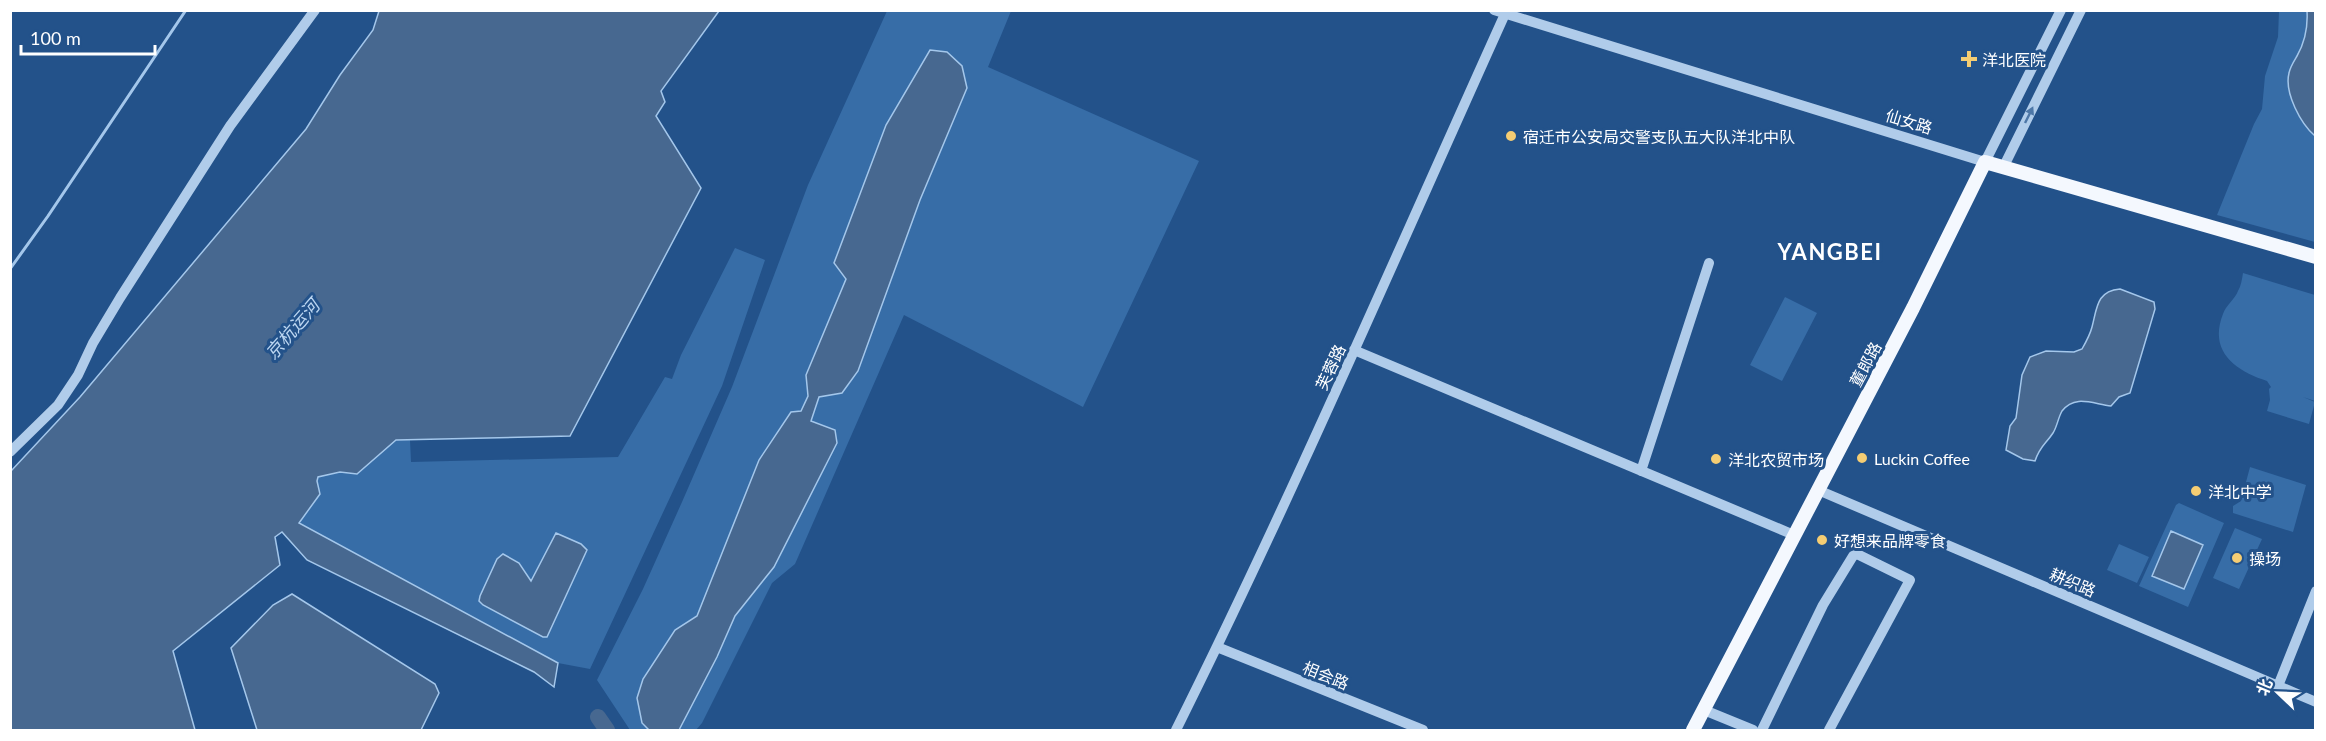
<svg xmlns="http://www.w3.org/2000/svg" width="2326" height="741" viewBox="0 0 2326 741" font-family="Lato,'Noto Sans SC',sans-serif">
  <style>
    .green { fill: #376da7 }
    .water { fill: #476890; stroke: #a4c7eb; stroke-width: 1.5 }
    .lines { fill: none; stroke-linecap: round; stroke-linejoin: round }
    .stream { stroke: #a4c7eb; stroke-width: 3 }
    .river { stroke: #476890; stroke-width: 16 }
    .minor { stroke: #b0ccea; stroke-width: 10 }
    .major { stroke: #f4f8fe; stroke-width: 14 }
    .oneway { fill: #4d77a7 }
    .poi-dot { fill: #f5cd73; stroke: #23528a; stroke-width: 2 }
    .labels { text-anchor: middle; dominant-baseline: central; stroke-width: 6; stroke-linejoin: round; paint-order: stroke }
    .poi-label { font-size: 16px; fill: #fff; stroke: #23528a; text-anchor: start }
    .street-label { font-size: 16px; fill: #fff; stroke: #23528a }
    .water-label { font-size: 18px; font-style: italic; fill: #bcd6f1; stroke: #23528a }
    .district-label { font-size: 22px; font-weight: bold; letter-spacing: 1.5px; fill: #fff; stroke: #23528a }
  </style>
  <rect width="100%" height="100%" fill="#23528a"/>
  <path class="green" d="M887 11H1011L988 67 1199 161 1083 407 904 315 795 564 772 583 702 723 696 730H630L597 680 643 589 682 502 732 387 808 185Z
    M2279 11H2315V242L2217 215 2254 124 2262 109 2265 76 2278 37Z
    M735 248 765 260 722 386 590 669 558 663 298 523 320 494 317 481 318 477 340 472 357 474 396 440H410L411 462 618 457 665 377 672 379 681 355Z
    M2243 273 2315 295V401L2303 397 2315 402 2309 424 2267 411 2270 400 2269 389 2271 387 2267 381C2236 371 2208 352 2223 314 2226 305 2235 299 2238 291 2241 286 2242 279 2243 273Z
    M1785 297 1817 313 1782 381 1750 365Z
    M2250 467 2306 485 2293 532 2233 513V506L2241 501Z
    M2179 503 2224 523 2188 607 2139 586 2176 505Z
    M2235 528 2262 539 2239 589 2213 578Z
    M2119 544 2149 557 2137 583 2107 570Z"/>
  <path class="water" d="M379 11H719L661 91 665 102 656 116 701 188 570 436 396 440 357 474 340 472 318 477 317 481 320 494 299 523 558 663 554 687 534 672 307 560 282 532 275 537 280 565 173 651 195 730H11V471L80 397 306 129 340 75 373 30Z
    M2307 11H2315V136C2301 124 2284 93 2289 73 2290 67 2294 61 2297 56 2305 42 2308 27 2307 11Z
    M930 50 947 52 962 66 967 88 920 200 858 371 842 393 819 397 811 421 835 430 837 443 774 567 735 616 717 657 679 730H649L642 723 637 698 643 679 675 630 697 616 759 460 791 412 801 411 808 396 806 375 846 279 834 263 886 125Z
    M2120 289 2154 302 2155 309 2130 393 2119 397 2111 406C2093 404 2075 394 2062 411 2058 418 2057 427 2053 433 2045 445 2040 446 2035 461L2023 459 2006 450 2010 426 2016 418 2022 375 2030 357 2046 351 2074 352 2082 349C2086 342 2090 335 2092 327 2097 309 2096 291 2120 289Z
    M2171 531 2203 545 2184 589 2152 576Z
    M556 533 581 544 587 550 547 637H543L483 605 479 601 480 596 497 559 503 554 519 563 531 581Z
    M292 594 435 684 439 693 421 730H257L231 648 273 605Z"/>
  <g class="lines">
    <path class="stream" d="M10 269 48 216 186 10"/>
    <path class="river" d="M598 717 607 730"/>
    <path class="minor" d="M1494 10 1985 162 2061 10
      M2003 168 2081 10
      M1354 350 1794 535
      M10 452 58 405 78 375 93 343 120 298 230 126 315 10
      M1641 471 1709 263
      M1818 490 2316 702
      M1217 647 1423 730
      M2278 686 2316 591
      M1704 710 1753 730
      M1176 730C1293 495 1397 253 1505 14
      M1762 730 1823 605 1853 556 1857 554 1910 580 1829 730"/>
    <path class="major" d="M1693 730 1913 308 1985 162 2316 257"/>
  </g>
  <defs><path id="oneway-solid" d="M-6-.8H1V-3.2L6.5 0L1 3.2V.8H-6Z" transform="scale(1.5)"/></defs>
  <use class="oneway" href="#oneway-solid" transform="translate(2029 115) rotate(-64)"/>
  <g class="poi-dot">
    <path d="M1966 50h6v6h6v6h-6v6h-6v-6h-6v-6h6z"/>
    <circle cx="1511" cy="136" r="6"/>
    <circle cx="1862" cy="458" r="6"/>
    <circle cx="1716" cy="459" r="6"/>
    <circle cx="2196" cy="491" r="6"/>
    <circle cx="1822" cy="540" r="6"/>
    <circle cx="2237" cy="558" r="6"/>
  </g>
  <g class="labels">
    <g class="poi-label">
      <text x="1982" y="59">洋北医院</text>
      <text x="1523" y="136">宿迁市公安局交警支队五大队洋北中队</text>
      <text x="1874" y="458">Luckin Coffee</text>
      <text x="1728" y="459">洋北农贸市场</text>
      <text x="2208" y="491">洋北中学</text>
      <text x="1834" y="540">好想来品牌零食</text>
      <text x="2249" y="558">操场</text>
    </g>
    <g class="street-label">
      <text transform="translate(1909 121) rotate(17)">仙女路</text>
      <text transform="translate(1865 364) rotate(-62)">董郎路</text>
      <text transform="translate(1330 367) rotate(-65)">芙蓉路</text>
      <text transform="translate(2073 582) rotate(23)">耕织路</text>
      <text transform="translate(1326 675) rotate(22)">相会路</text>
    </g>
    <g class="water-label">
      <text transform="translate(292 329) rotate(-49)">京杭运河</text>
    </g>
    <g class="district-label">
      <text x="1830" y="251">YANGBEI</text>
    </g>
  </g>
  <rect width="2326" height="741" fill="none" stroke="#ffffff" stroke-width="24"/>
  <g transform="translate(2278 693) rotate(293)" stroke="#23528a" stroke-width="4.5" paint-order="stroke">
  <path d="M0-4.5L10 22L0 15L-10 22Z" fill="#ffffff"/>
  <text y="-9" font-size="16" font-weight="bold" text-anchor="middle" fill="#ffffff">北</text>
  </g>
  <path d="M21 45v9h134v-9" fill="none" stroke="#ffffff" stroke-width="3"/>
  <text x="30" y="45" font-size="18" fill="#ffffff" stroke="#23528a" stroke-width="4.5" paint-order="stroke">100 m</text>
</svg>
